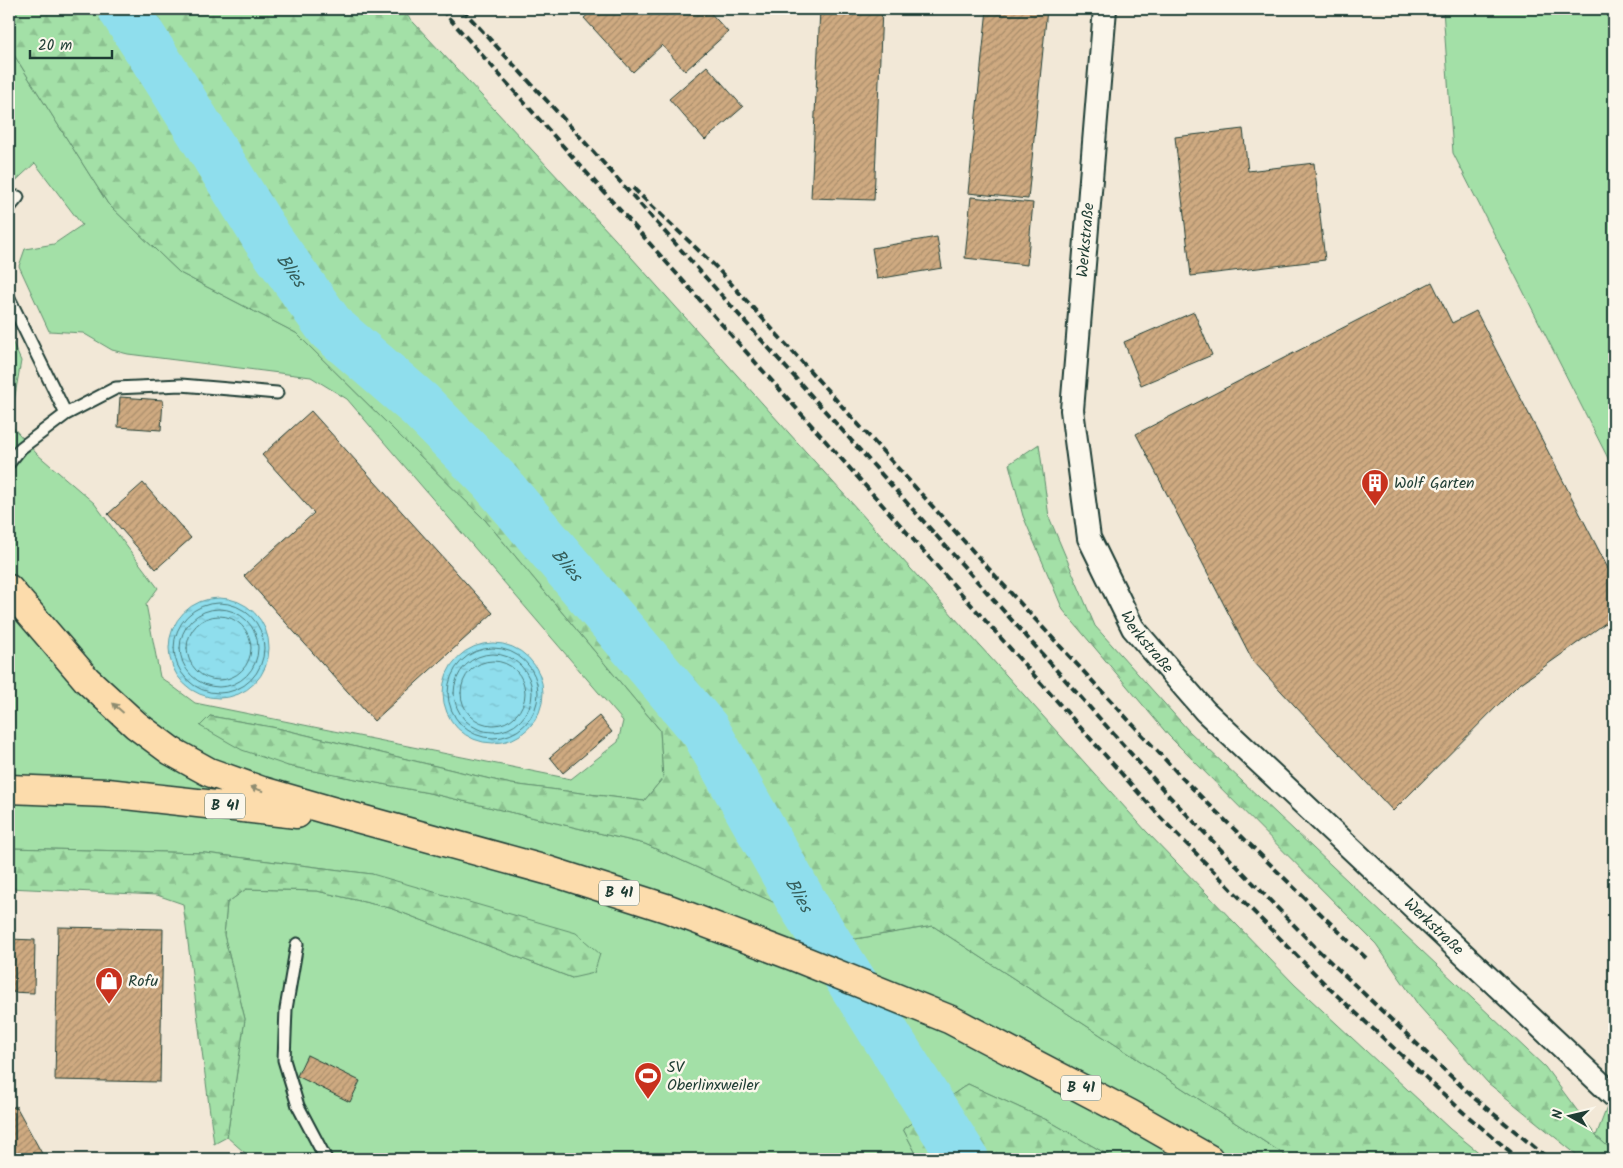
<svg xmlns="http://www.w3.org/2000/svg" width="1623" height="1168" viewBox="0 0 1623 1168" font-family="Kalam,sans-serif">
  <style>
    .grass { fill: #a3e0a7; stroke: #618e6e }
    .forest { fill: url(#forest-firs); stroke: #618e6e }
    .water { fill: url(#water-ripples); stroke: #629ea3 }
    .lines { fill: none; stroke-linecap: round; stroke-linejoin: round }
    .shore { stroke: #4c7d7e; stroke-width: 1 }
    .river { stroke: #8fdeed; stroke-width: 50 }
    .building { fill: url(#building-hatch); stroke: #1f3d34 }
    .lane-casing { stroke: #1f3d34; stroke-width: 15 }
    .street-casing { stroke: #1f3d34; stroke-width: 26 }
    .highway-casing { stroke: #1f3d34; stroke-width: 31 }
    .lane { stroke: #fbf7ec; stroke-width: 11 }
    .street { stroke: #fbf7ec; stroke-width: 22 }
    .highway { stroke: #fcdcac; stroke-width: 28 }
    .rail { stroke: #1f3d34; stroke-width: 4; stroke-dasharray: 8 4; stroke-linecap: butt }
    .oneway { fill: #8e8c70 }
    .labels { text-anchor: middle; dominant-baseline: central; stroke-width: 5; stroke-linejoin: round; paint-order: stroke }
    .shield { fill: #fbf7ec; stroke: #61756b; stroke-width: 1 }
    .shield-label { font-size: 15px; font-weight: bold; fill: #1f3d34 }
    .street-label { font-size: 16px; fill: #1f3d34; stroke: #fbf7ec }
    .poi-label { font-size: 16px; fill: #1f3d34; stroke: #fbf7ec; text-anchor: start }
    .water-label { font-size: 18px; font-style: italic; fill: #355d59; stroke: #fbf7ec }
  </style>
  <defs>
    <pattern id="forest-firs" width="22" height="20" patternUnits="userSpaceOnUse" patternTransform="scale(1.25)"><rect width="22" height="20" fill="#a3e0a7"/><path d="M5 1l3.5 6h-7zM16 11l3.5 6h-7z" fill="#8cc190"/></pattern>
    <pattern id="water-ripples" width="26" height="14" patternUnits="userSpaceOnUse" patternTransform="scale(1.25)"><rect width="26" height="14" fill="#8fdeed"/><path d="M2 4q2-2 4 0t4 0M15 11q2-2 4 0t4 0" fill="none" stroke="#7bbfcc"/></pattern>
    <pattern id="building-hatch" width="6" height="6" patternUnits="userSpaceOnUse" patternTransform="scale(1.25)"><rect width="6" height="6" fill="#cfaa81"/><path d="M-1 1l2-2M0 6l6-6M5 7l2-2" fill="none" stroke="#a78c6a"/></pattern>
  </defs>
  <rect width="100%" height="100%" fill="#f2e8d7"/>
  <filter id="ink" filterUnits="userSpaceOnUse"><feTurbulence type="fractalNoise" baseFrequency=".02" numOctaves="2"/><feDisplacementMap in="SourceGraphic" scale="10" xChannelSelector="R" yChannelSelector="G"/><feConvolveMatrix kernelMatrix="1 2 1 2 8 2 1 2 1" color-interpolation-filters="sRGB"/></filter>
  <g filter="url(#ink)">
    <path class="grass" d="M1443 9H1614V470L1453 153Z
      M9 47 108 204 180 273 296 333 486 521 660 730 663 778 644 801 511 784 277 728 210 716 288 766 429 793 645 844 855 939 933 926 1291 1159H1115L1049 1121 968 1084 903 1129 919 1159H252L227 1137 245 1019 224 935 227 903 246 889 317 891 390 908 572 978 372 874 205 853 9 848V334L21 361 10 424 37 454 94 503 158 588 146 604 160 677 195 703 571 779 618 742 623 721 347 399 311 377 128 354 112 350 83 333 49 331 19 266 25 249 54 244 82 225 35 163 9 187Z
      M1607 1007 1614 1021V1152L1596 1136 1612 1094Z"/>
    <path class="forest" d="M9 9H401L614 238 1146 831 1295 985 1450 1129 1487 1159H1291L933 926 855 939 645 844 429 793 288 766 242 750 200 726 210 716 277 728 511 784 644 801 663 778 660 730 486 521 296 333 180 273 108 204 9 47Z
      M1039 444 1049 517 1095 626 1189 731 1545 1067 1596 1136 1614 1152V1159H1582L1488 1083 1419 1006 1376 944 1169 736 1063 610 1023 516 1009 464Z
      M9 848 205 853 372 874 576 933 600 954 594 973 572 978 390 908 317 891 246 889 227 903 224 935 245 1019 227 1137 214 1144 183 904 157 895 9 888Z
      M968 1084 1049 1121 1115 1159H919L903 1129Z"/>
    <path class="water" d="M169 648a50 50 0 1 1 100 0a50 50 0 1 1-100 0Z
      M443 693a50 50 0 1 1 100 0a50 50 0 1 1-100 0Z"/>
    <g class="lines">
      <path class="shore" d="M174 648a45 45 0 1 1 90 0a45 45 0 1 1-90 0Z
        M180 648a39 39 0 1 1 78 0a39 39 0 1 1-78 0Z
        M187 648a32 32 0 1 1 64 0a32 32 0 1 1-64 0Z
        M448 693a45 45 0 1 1 90 0a45 45 0 1 1-90 0Z
        M454 693a39 39 0 1 1 78 0a39 39 0 1 1-78 0Z
        M461 693a32 32 0 1 1 64 0a32 32 0 1 1-64 0Z"/>
      <path class="river" id="s1" d="M123 9 176 91 267 238 331 328 420 405 493 479 705 730 804 906 964 1159"/>
    </g>
    <path class="building" d="M595 9H707L728 32 685 71 662 45 633 72 584 18Z
      M820 9H882L874 200 811 198Z
      M987 9H1047L1028 199 968 193Z
      M707 66 743 107 705 140 669 99Z
      M1243 129 1248 171 1314 163 1325 260 1191 276 1175 137Z
      M971 197 1033 203 1027 265 965 258Z
      M937 237 942 268 877 279 872 248Z
      M1432 282 1452 323 1476 311 1614 580V617L1517 686 1393 811 1253 661 1136 434Z
      M1194 312 1212 355 1141 385 1124 342Z
      M120 397 163 400 161 430 118 427Z
      M311 411 493 613 374 721 244 576 314 513 262 455Z
      M143 483 191 538 156 569 108 514Z
      M599 716 612 732 563 773 550 757Z
      M58 927 163 929 160 1082 55 1080Z
      M9 939 35 940 34 993 9 992Z
      M307 1055 360 1081 350 1102 297 1076Z
      M16 1106 45 1159H9V1109Z"/>
    <g class="lines">
      <defs>
        <path id="lane" d="M9 208 18 197
          M9 298 66 414
          M9 463 21 448 66 414 116 388 181 385 277 393
          M297 944 286 1009 284 1060 298 1106 326 1159"/>
        <g id="street">
          <path id="s2" d="M1105 9 1072 410 1089 538 1133 628 1205 711 1614 1096"/>
        </g>
        <path id="highway" d="M9 589 87 680 136 725 171 751 209 772 262 791 328 810 550 871 669 909 795 957 951 1020 1130 1114 1209 1159
          M9 789 107 793 297 814"/>
      </defs>
      <use href="#lane" class="lane-casing"/>
      <use href="#street" class="street-casing"/>
      <use href="#highway" class="highway-casing"/>
      <use href="#lane" class="lane"/>
      <use href="#street" class="street"/>
      <use href="#highway" class="highway"/>
      <path class="rail" d="M441 9 1161 818 1329 988 1464 1113 1519 1159
        M462 9 573 129 1168 795 1320 952 1474 1098 1549 1159
        M633 188 716 267 1009 591 1185 781 1366 958"/>
    </g>
    <defs><path id="oneway-solid" d="M-6-.8H1V-3.2L6.5 0L1 3.2V.8H-6Z" transform="scale(1.25)"/></defs>
    <g class="oneway">
      <use href="#oneway-solid" transform="translate(118 708) rotate(-138)"/>
      <use href="#oneway-solid" transform="translate(257 789) rotate(-161)"/>
    </g>
  </g>
  <defs>
    <symbol id="building-pin" viewBox="-11 -11 22 30"><path d="M0 17L-7.5 6A9.5 9.5 0 1 1 7.5 6Z" fill="#c8321e" stroke="#fbf7ec"/><path d="M-4-6H4V6H1V3H-1V6H-4ZM-2.5-4.3h1.7v1.8h-1.7ZM.8-4.3h1.7v1.8H.8ZM-2.5-1h1.7V.8h-1.7ZM.8-1h1.7V.8H.8Z" fill="#fff"/></symbol>
    <symbol id="shop-pin" viewBox="-11 -11 22 30"><path d="M0 17L-7.5 6A9.5 9.5 0 1 1 7.5 6Z" fill="#c8321e" stroke="#fbf7ec"/><path d="M-5-2.5h2.3a2.7 3.5 0 0 1 5.4 0H5L5.5 6h-11ZM-1.5-2.5h3a1.5 2.3 0 0 0-3 0Z" fill="#fff"/></symbol>
    <symbol id="stadium-pin" viewBox="-11 -11 22 30"><path d="M0 17L-7.5 6A9.5 9.5 0 1 1 7.5 6Z" fill="#c8321e" stroke="#fbf7ec"/><path d="M0-5a6.5 5 0 1 0 0 10a6.5 5 0 1 0 0-10ZM-3.5-1.8h7v3.6h-7Z" fill="#fff"/></symbol>
  </defs>
  <g fill-rule="evenodd">
    <use href="#building-pin" x="1359" y="467" width="32" height="43"/>
    <use href="#shop-pin" x="93" y="965" width="32" height="43"/>
    <use href="#stadium-pin" x="632" y="1060" width="32" height="43"/>
  </g>
  <g class="labels">
    <g class="shield">
      <rect x="205" y="793.5" width="40" height="25" rx="4"/>
      <rect x="599" y="880.5" width="40" height="25" rx="4"/>
      <rect x="1061" y="1075.5" width="40" height="25" rx="4"/>
    </g>
    <g class="shield-label">
      <text x="225" y="806">B 41</text>
      <text x="619" y="893">B 41</text>
      <text x="1081" y="1088">B 41</text>
    </g>
    <g class="street-label">
      <text transform="translate(1086 240) rotate(-85)">Werkstraße</text>
      <text stroke="none"><textPath href="#s2" startOffset="651">Werkstraße</textPath></text>
      <text stroke="none"><textPath href="#s2" startOffset="1056">Werkstraße</textPath></text>
    </g>
    <g class="poi-label">
      <text x="1394" y="483">Wolf Garten</text>
      <text x="128" y="981">Rofu</text>
      <text x="667" y="1067">SV<tspan x="667" dy="18">Oberlinxweiler</tspan></text>
    </g>
    <g class="water-label">
      <text stroke="none"><textPath href="#s1" startOffset="311">Blies</textPath></text>
      <text stroke="none"><textPath href="#s1" startOffset="716">Blies</textPath></text>
      <text stroke="none"><textPath href="#s1" startOffset="1121">Blies</textPath></text>
    </g>
  </g>
  <rect width="1623" height="1168" fill="none" stroke="#fbf7ec" stroke-width="30"/>
  <rect x="15" y="15" width="1593" height="1138" fill="none" stroke="#1f3d34" stroke-width="2" filter="url(#ink)"/>
  <g transform="translate(1570 1116) rotate(278)" stroke="#fbf7ec" stroke-width="4" paint-order="stroke">
  <path d="M0-4L9 19L0 12L-9 19Z" fill="#1f3d34"/>
  <text y="-8" font-size="14" font-weight="bold" text-anchor="middle" fill="#1f3d34">N</text>
  </g>
  <path d="M30 50v8h82v-8" fill="none" stroke="#1f3d34" stroke-width="2.5"/>
  <text x="38" y="50" font-size="15" fill="#1f3d34" stroke="#fbf7ec" stroke-width="4" paint-order="stroke">20 m</text>
</svg>
